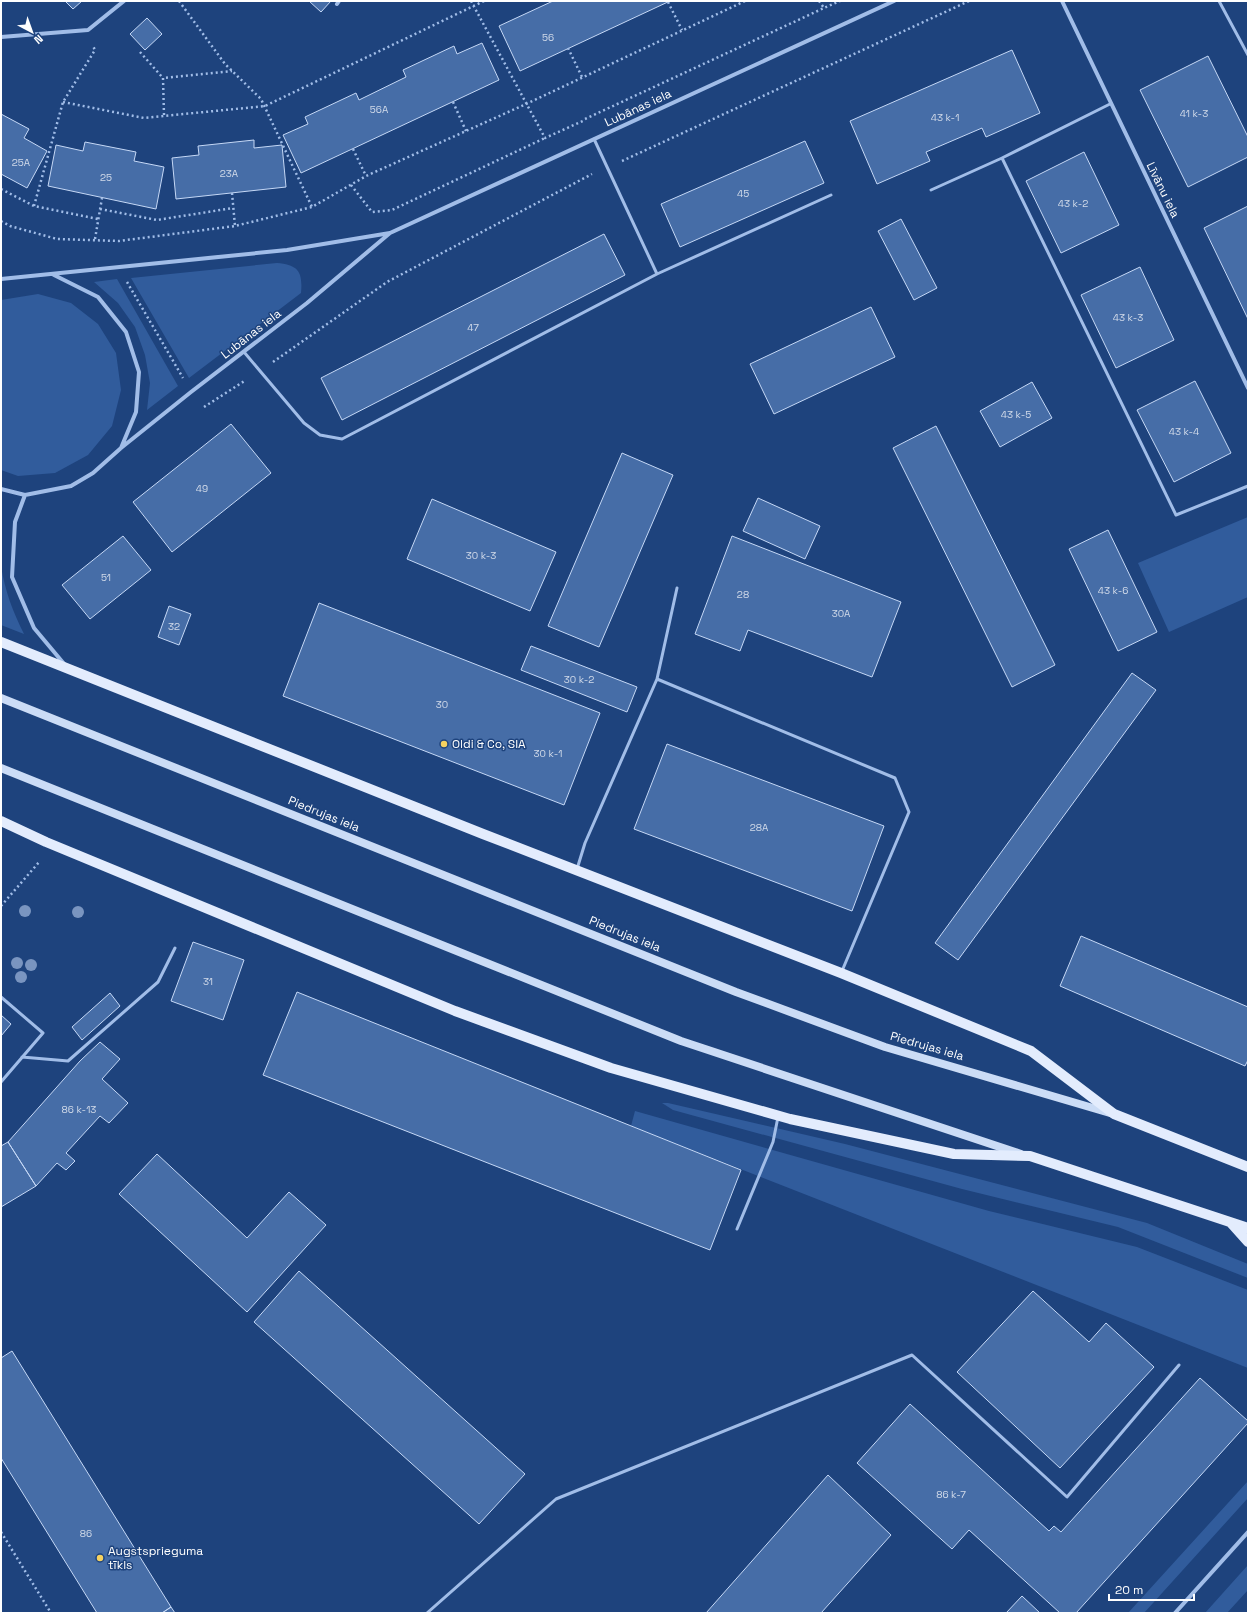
<svg xmlns="http://www.w3.org/2000/svg" width="1249" height="1614" viewBox="0 0 1249 1614" font-family="'Space Grotesk',sans-serif">
  <style>
    .green { fill: #315c9c }
    .building { fill: #466da7; stroke: #c5d8f6 }
    .lines { fill: none; stroke-linecap: round; stroke-linejoin: round }
    .path { stroke: #a1bde8; stroke-width: 2.5; stroke-dasharray: 2 3; stroke-linecap: butt }
    .service { stroke: #a1bde8; stroke-width: 3 }
    .minor { stroke: #a1bde8; stroke-width: 4 }
    .secondary { stroke: #cbdcf6; stroke-width: 8 }
    .primary { stroke: #e3ecfd; stroke-width: 10 }
    .tree { fill: #7a95c0 }
    .poi-dot { fill: #f6d260; stroke: #1e437d; stroke-width: 1.5 }
    .labels { text-anchor: middle; dominant-baseline: central; stroke-width: 3; stroke-linejoin: round; paint-order: stroke }
    .number-label { font-size: 10px; fill: #d1dae9 }
    .street-label { font-size: 12px; fill: #fff; stroke: #1e437d }
    .poi-label { font-size: 12px; fill: #fff; stroke: #1e437d; text-anchor: start }
  </style>
  <rect width="100%" height="100%" fill="#1e437d"/>
  <path class="green" d="M277 263C298 265 303 271 301 293L189 378 131 278Z
    M117 279 178 386 147 410 150 383 145 355 135 327 118 303 94 282Z
    M38 294 71 303 98 324 116 353 121 390 112 426 88 455 55 473 18 476 1 470V300Z
    M1248 517V597L1169 632 1138 563Z
    M1 566C5 591 13 612 24 634L1 625Z
    M662 1103H668L845 1144 1147 1223 1248 1264V1278L1118 1227 962 1189 673 1110Z
    M635 1111 989 1211 1137 1247 1248 1290V1368L631 1126Z
    M1248 1481V1498L1144 1613H1128Z
    M1248 1565V1590L1227 1613H1205Z"/>
  <path class="building" d="M65 1H82L73 9Z
    M309 1H331L321 12Z
    M553 1H670L520 71 499 26Z
    M147 18 162 34 145 50 130 34Z
    M482 43 499 80 301 173 283 135 308 124 305 117 356 93 359 100 406 77 403 70 454 46 457 54Z
    M1012 50 1040 113 986 137 982 128 926 152 930 161 877 184 850 121Z
    M1208 56 1248 137V157L1188 187 1140 90Z
    M1 114 29 129 24 138 47 151 27 188 1 174Z
    M254 140V148L282 145 286 187 176 199 172 158 199 155 198 146Z
    M805 141 824 183 680 247 661 204Z
    M85 142 136 152 134 161 164 167 156 209 48 186 56 145 83 151Z
    M1084 152 1119 225 1061 253 1026 181Z
    M1248 206V319L1204 228Z
    M901 219 937 288 914 300 878 231Z
    M604 234 625 275 342 420 321 378Z
    M1140 267 1174 340 1116 368 1081 295Z
    M871 307 895 357 774 414 750 364Z
    M1195 381 1231 453 1174 482 1137 410Z
    M1032 382 1052 418 1000 447 980 411Z
    M231 424 271 473 172 552 133 502Z
    M936 426 1055 665 1012 687 893 448Z
    M622 453 673 475 599 647 548 626Z
    M758 498 820 526 805 559 743 531Z
    M432 499 556 552 530 611 407 559Z
    M1108 530 1157 632 1118 651 1069 549Z
    M123 536 151 570 90 619 62 585Z
    M732 536 901 602 872 677 748 630 740 651 695 634Z
    M319 603 600 713 564 805 283 696Z
    M169 606 191 614 179 645 158 637Z
    M531 646 637 687 627 712 521 670Z
    M1132 673 1156 690 958 960 935 943Z
    M667 744 884 826 852 911 634 829Z
    M1081 936 1248 1007V1060L1245 1066 1060 986Z
    M193 942 244 960 223 1020 171 1001Z
    M297 992 741 1170 710 1250 263 1075Z
    M110 993 120 1006 82 1040 72 1027Z
    M1 1015 11 1024 1 1036Z
    M100 1042 120 1059 102 1079 128 1103 109 1123 100 1116 66 1153 75 1161 66 1170 57 1163 36 1186 8 1142 80 1061Z
    M8 1142 36 1186 1 1207V1146Z
    M157 1154 247 1238 289 1192 326 1225 247 1312 119 1194Z
    M299 1271 525 1474 479 1524 254 1322Z
    M1033 1291 1089 1342 1106 1323 1154 1367 1060 1468 957 1372Z
    M12 1351 171 1607 162 1613H97L1 1458V1358Z
    M1200 1378 1248 1421V1423L1076 1613H1060L969 1530 952 1549 857 1463 910 1404 1049 1531 1054 1526 1061 1532Z
    M828 1475 891 1535 821 1613H706Z
    M1022 1596 1040 1613H1006Z
    M171 1607 175 1613H162Z"/>
  <g class="lines">
    <path class="path" d="M179 1 225 64 261 99 312 207
      M471 1 545 138 585 120
      M819 1 824 8 840 1
      M668 2 682 30
      M568 48 582 77
      M140 52 163 78
      M63 102 144 118 265 106 484 1
      M453 102 466 131
      M164 115 163 78 232 71
      M585 119 824 8
      M353 149 366 176
      M622 161 969 1
      M351 185 372 212 392 210 545 138
      M1 189 34 206 98 219
      M232 193 235 226
      M34 206 63 102 95 50 93 46
      M100 209 157 220 233 208
      M1 221 10 226 57 239 119 241 235 226 312 207 366 176 526 104 745 1
      M95 239 102 198
      M127 282 183 378
      M273 362 387 282 592 174
      M204 407 246 380
      M1 906 40 861
      M1 1532 51 1613"/>
    <path class="service" d="M1219 1 1248 55
      M594 139 657 274
      M1002 158 1110 104
      M931 190 1002 158 1176 515 1248 486
      M244 352 304 423 320 435 342 439 657 274 831 195
      M657 679 895 778 909 812 842 971
      M577 869 585 843 657 679 677 588
      M1 997 43 1033 1 1082
      M22 1057 68 1061 158 982 175 948
      M737 1229 773 1142 778 1117
      M427 1613 556 1499 912 1355 1067 1497 1179 1365"/>
    <path class="minor" d="M1062 1 1248 388
      M337 4 339 1
      M1 37 88 30 124 1
      M54 275 98 297 126 332 139 372 136 412 121 448
      M1 279 287 250 390 233 894 1
      M1 489 25 495 71 486 93 473 121 448 191 392 307 303 390 233
      M25 495 15 522 12 577 34 628 65 665
      M1175 1613 1248 1532"/>
    <path class="secondary" d="M1 698 736 992 885 1047 1110 1113
      M1 768 681 1041 1021 1154"/>
    <path class="primary" d="M1 642 483 834 841 973 1031 1051 1114 1114 1248 1167
      M1 821 46 842 455 1011 611 1068 790 1119 954 1154 1030 1156 1248 1228
      M1231 1223 1248 1242"/>
  </g>
  <g class="tree">
    <circle cx="25" cy="911" r="6"/>
    <circle cx="78" cy="912" r="6"/>
    <circle cx="17" cy="963" r="6"/>
    <circle cx="31" cy="965" r="6"/>
    <circle cx="21" cy="977" r="6"/>
  </g>
  <g class="poi-dot">
    <circle cx="444" cy="744" r="4"/>
    <circle cx="100" cy="1558" r="4"/>
  </g>
  <g class="labels">
    <g class="number-label">
      <text x="548" y="37">56</text>
      <text x="379" y="109">56A</text>
      <text x="1194" y="113">41 k-3</text>
      <text x="945" y="117">43 k-1</text>
      <text x="21" y="162">25A</text>
      <text x="229" y="173">23A</text>
      <text x="106" y="177">25</text>
      <text x="743" y="193">45</text>
      <text x="1073" y="203">43 k-2</text>
      <text x="1128" y="317">43 k-3</text>
      <text x="473" y="327">47</text>
      <text x="1016" y="414">43 k-5</text>
      <text x="1184" y="431">43 k-4</text>
      <text x="202" y="488">49</text>
      <text x="481" y="555">30 k-3</text>
      <text x="106" y="577">51</text>
      <text x="1113" y="590">43 k-6</text>
      <text x="743" y="594">28</text>
      <text x="841" y="613">30A</text>
      <text x="174" y="626">32</text>
      <text x="579" y="679">30 k-2</text>
      <text x="442" y="704">30</text>
      <text x="548" y="753">30 k-1</text>
      <text x="759" y="827">28A</text>
      <text x="208" y="981">31</text>
      <text x="79" y="1109">86 k-13</text>
      <text x="951" y="1494">86 k-7</text>
      <text x="86" y="1533">86</text>
    </g>
    <g class="street-label">
      <text transform="translate(638 108) rotate(-25)">Lubānas iela</text>
      <text transform="translate(1163 190) rotate(64)">Līvānu iela</text>
      <text transform="translate(251 334) rotate(-38)">Lubānas iela</text>
      <text transform="translate(324 814) rotate(22)">Piedrujas iela</text>
      <text transform="translate(625 934) rotate(22)">Piedrujas iela</text>
      <text transform="translate(927 1046) rotate(16)">Piedrujas iela</text>
    </g>
    <g class="poi-label">
      <text x="452" y="744">Oldi &amp; Co, SIA</text>
      <text x="108" y="1551">Augstsprieguma<tspan x="108" dy="14">tīkls</tspan></text>
    </g>
  </g>
  <rect width="1249" height="1614" fill="none" stroke="#ffffff" stroke-width="4"/>
  <g transform="translate(32 32) rotate(139)" stroke="#1e437d" stroke-width="3" paint-order="stroke">
  <path d="M0-3L7 15L0 10L-7 15Z" fill="#ffffff"/>
  <text y="-6" font-size="11" font-weight="bold" text-anchor="middle" fill="#ffffff">N</text>
  </g>
  <path d="M1109 1594v6h85v-6" fill="none" stroke="#ffffff" stroke-width="2"/>
  <text x="1115" y="1594" font-size="12" fill="#ffffff" stroke="#1e437d" stroke-width="3" paint-order="stroke">20 m</text>
</svg>
